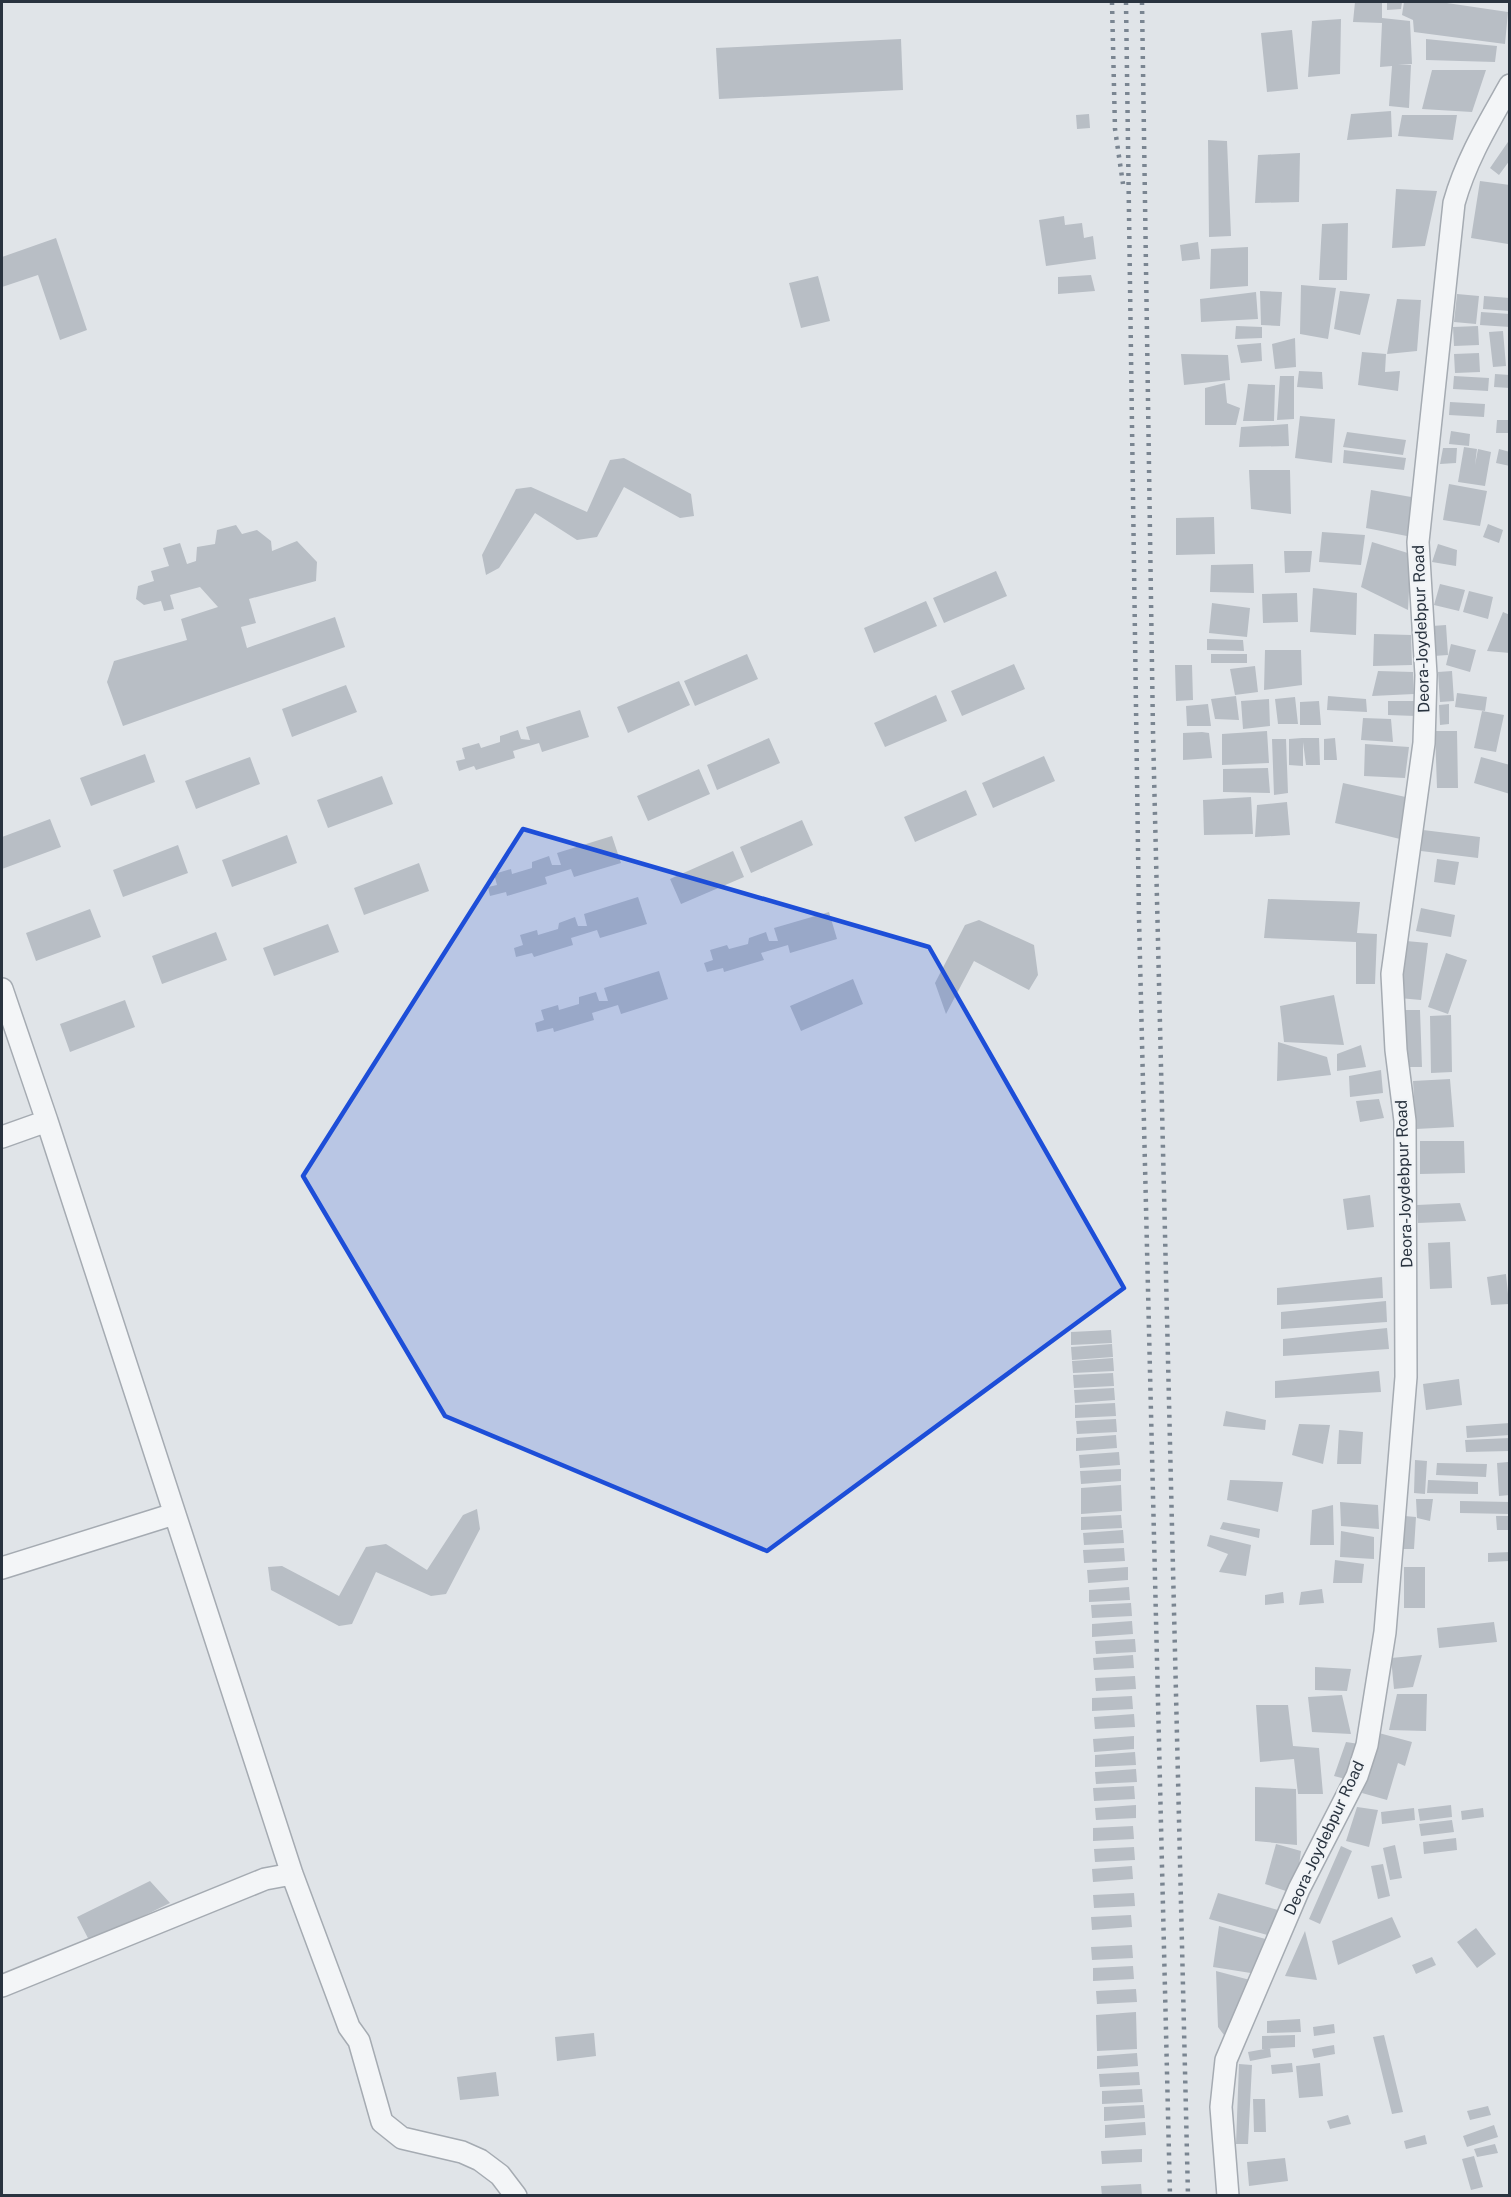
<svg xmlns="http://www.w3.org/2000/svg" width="1511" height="2197" viewBox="0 0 1511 2197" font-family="'Public Sans',sans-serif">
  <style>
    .building { fill: #b8bec5 }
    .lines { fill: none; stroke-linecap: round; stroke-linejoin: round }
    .minor-casing { stroke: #a5abb2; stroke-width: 24 }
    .minor { stroke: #f3f5f7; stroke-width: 21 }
    .rail { stroke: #7a8591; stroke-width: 4.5; stroke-dasharray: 3 6; stroke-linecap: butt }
    .marked { fill: #1d4ed8; fill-opacity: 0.2; stroke: #1d4ed8; stroke-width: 4.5; stroke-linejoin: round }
    .labels { text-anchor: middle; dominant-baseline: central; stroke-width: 4.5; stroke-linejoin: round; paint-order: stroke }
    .street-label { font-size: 16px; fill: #29333f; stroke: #f0f3f6 }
  </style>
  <rect width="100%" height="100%" fill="#e0e4e8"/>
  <path class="building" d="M1355 2H1382V18L1410 21 1412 64 1398 65H1411L1409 108 1389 106 1392 66 1380 67 1382 23 1353 22Z
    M1387 2H1402L1401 9 1387 10Z
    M1404 2H1440L1508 12 1505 44 1414 32 1413 20 1402 15Z
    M1341 19 1340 74 1308 77 1312 21Z
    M1292 30 1298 89 1267 92 1261 33Z
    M901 39 903 90 719 99 716 48Z
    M1426 39 1497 46 1495 62 1426 60Z
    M1432 70H1486L1472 112 1422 109Z
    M1391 111 1392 137 1347 140 1351 114Z
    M1089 114 1090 128 1077 129 1076 115Z
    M1402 115H1457L1453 140 1398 136Z
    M1510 139V160L1499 175 1490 168Z
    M1208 140 1227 141 1231 236 1209 237Z
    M1300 153 1299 202 1255 203 1258 155Z
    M1480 181 1510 185 1508 244 1471 238Z
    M1396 189 1437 191 1425 246 1392 248Z
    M1064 216 1065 225 1082 223 1084 238 1093 236 1096 259 1046 266 1039 220Z
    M1348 223 1347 280H1319L1322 224Z
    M56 238 87 330 60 340 38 275 2 287V257Z
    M1198 242 1200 259 1182 261 1180 245Z
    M1248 247V286L1210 289 1211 249Z
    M1091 275 1095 291 1058 294V277Z
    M818 276 830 321 801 328 789 283Z
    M1301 285 1336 288 1328 339 1300 334Z
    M1260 291 1282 292 1280 326 1261 325Z
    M1340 291 1370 294 1360 335 1334 329Z
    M1256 292 1258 319 1201 322 1200 299Z
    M1457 294 1479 296 1476 324 1454 322Z
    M1484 296 1510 298V311L1483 309Z
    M1397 299 1421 300 1417 351 1387 354Z
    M1481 312 1510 314V327L1480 325Z
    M1236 326 1262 327V338L1235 339Z
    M1478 326 1479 345 1454 346 1453 327Z
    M1503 331 1506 366 1493 367 1489 332Z
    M1295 338 1296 367 1275 369 1272 344Z
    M1261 343 1262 361 1241 363 1237 345Z
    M1362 352 1386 354 1385 372 1400 371 1398 391 1358 385Z
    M1479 353 1480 372 1455 373 1454 354Z
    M1181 354 1228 355 1230 380 1184 385Z
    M1299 371 1322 372 1323 389 1297 387Z
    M1495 374 1510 375V388L1494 387Z
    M1280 376H1294V419L1277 420Z
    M1454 376 1489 378 1488 391 1453 389Z
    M1225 383 1227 403 1240 408 1236 425H1205V388Z
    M1248 384 1275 385 1274 421H1243Z
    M1450 402 1485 404 1484 417 1449 415Z
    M1300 416 1335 419 1332 463 1295 458Z
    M1497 420H1510V433H1496Z
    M1288 424 1289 446 1239 447 1241 427Z
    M1451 431 1470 434 1469 446 1449 444Z
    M1347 432 1406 440 1403 455 1343 447Z
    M1464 447 1477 449 1475 465 1478 449 1491 452 1485 486 1458 482Z
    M1443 448H1457L1456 463 1440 464Z
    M1499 449 1510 452V466L1496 463Z
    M1344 450 1406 458 1404 470 1343 463Z
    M624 458 691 494 694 516 680 518 624 487 597 537 577 540 535 513 499 568 486 575 482 555 516 489 531 487 587 512 610 460Z
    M1249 470H1290L1291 514 1251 509Z
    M1449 484 1487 491 1480 526 1443 520Z
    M1371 490 1417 498 1412 537 1366 528Z
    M1214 517 1215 554 1176 555V518Z
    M1488 524 1503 530 1499 543 1483 537Z
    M236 525 242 534 257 530 271 541 272 551 297 541 317 562 316 581 249 599 256 623 241 627 247 648 335 617 345 647 123 726 107 682 114 661 187 640 181 619 218 607 200 587 170 595 174 609 164 611 161 601 144 605 136 599 138 586 154 581 151 571 169 566 163 548 180 543 187 564 196 561 197 547 215 544 217 530Z
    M1322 532 1365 535 1361 565 1319 562Z
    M1372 542 1411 554 1408 610 1361 587Z
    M1438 544 1457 550 1456 566 1432 562Z
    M1284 551H1312L1310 572 1285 573Z
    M1253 564 1254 593 1210 592 1211 565Z
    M996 571 1007 596 944 623 933 598Z
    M1440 584 1465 590 1459 611 1434 605Z
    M1313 588 1357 593 1356 635 1310 632Z
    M1469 591 1493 597 1488 619 1463 612Z
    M1297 593 1298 622 1263 623 1262 594Z
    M926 601 937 626 874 653 864 628Z
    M1212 603 1250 608 1247 637 1209 633Z
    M1503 612 1510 615V653L1487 651Z
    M1446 625 1448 655 1433 656 1432 626Z
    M1374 634 1411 635 1412 665 1373 666Z
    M1207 639 1243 640 1244 651 1207 650Z
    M1451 644 1476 650 1470 672 1446 665Z
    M1265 650H1301L1302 685 1264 690Z
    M747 654 758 679 695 706 684 681Z
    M1211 654H1247V663H1211Z
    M1014 664 1025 689 962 716 951 691Z
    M1175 665H1192L1193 700 1176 701Z
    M1255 666 1258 692 1235 695 1230 669Z
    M1378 671 1413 672 1414 694 1372 696Z
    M1452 671 1454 701 1440 702 1438 672Z
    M679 681 690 705 628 733 617 707Z
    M346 685 357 712 292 737 282 709Z
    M1457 693 1487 697 1485 711 1455 707Z
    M936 695 947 721 885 747 874 723Z
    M1236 696 1239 720 1215 719 1211 699Z
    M1328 696 1366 699 1367 712 1327 710Z
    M1295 697 1298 724H1278L1275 699Z
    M1269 699 1270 726 1243 729 1241 701Z
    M1319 701 1321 725H1300V702Z
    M1388 701H1415L1416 716 1388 715Z
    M1208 704 1211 726H1187L1186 706Z
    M1449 704V724L1440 725 1439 705Z
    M580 710 589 737 542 752 539 743 513 751 515 758 476 770 474 766 459 771 456 761 465 759 462 748 479 743 481 748 500 742V736L518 730 521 739 530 740 526 727Z
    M1482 711 1504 715 1496 752 1474 748Z
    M1363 718 1391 719 1393 742 1361 740Z
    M1267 731 1269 763 1222 765V734Z
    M1435 731H1457L1458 788H1437Z
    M1202 732 1209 733 1212 758 1183 760V733Z
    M769 738 780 763 717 790 707 765Z
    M1302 738H1319L1320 765H1306L1303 742V766L1289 765V739Z
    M1335 738 1337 760H1324V739Z
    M1272 739H1286L1288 793 1274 795Z
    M1365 744 1409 747 1405 778 1364 776Z
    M145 754 155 782 91 806 80 778Z
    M1044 756 1055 781 993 808 982 783Z
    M250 757 260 784 196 809 185 781Z
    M1481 757 1510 765V794L1474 783Z
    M1268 768 1270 793 1223 792V769Z
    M699 769 710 794 648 821 637 796Z
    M382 776 393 804 328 828 317 800Z
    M1343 783 1410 798 1404 840 1335 823Z
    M966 790 977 815 915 842 904 817Z
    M1251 797 1253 834 1204 835 1203 800Z
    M1287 802 1290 835 1255 837 1257 805Z
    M50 819 61 847 2 869V837Z
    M802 820 813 845 751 873 740 847Z
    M1423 830 1480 837 1478 858 1421 851Z
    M287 835 297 863 232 887 222 860Z
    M612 836 621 863 574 877 571 869 545 877 547 884 507 896 506 892 490 896 488 887 497 885 494 874 511 869 512 874 532 868V862L549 856 552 865H561L557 853Z
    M178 845 188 873 123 897 113 870Z
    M733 851 744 877 681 904 670 879Z
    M1437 859 1459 862 1455 885 1434 882Z
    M419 863 429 891 364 915 354 888Z
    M638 897 647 924 600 938 597 930 571 938 573 945 534 957 532 953 516 957 514 948 523 945 520 935 537 930 538 935 558 929 559 923 575 917 578 926H587L584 914Z
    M1268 899 1360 902 1357 933 1377 934 1375 984H1356V942L1264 938Z
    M1421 908 1455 915 1451 937 1416 931Z
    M90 909 101 937 36 961 26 933Z
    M829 912 837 939 790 953 788 945 761 953 764 960 724 972 723 968 707 972 704 963 713 960 710 950 727 945 729 949 748 944 749 938 766 932 769 941H778L774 928Z
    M979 920 1034 945 1038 975 1029 990 974 961 946 1014 935 983 965 925Z
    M328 924 339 952 274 976 263 948Z
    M216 932 227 960 162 984 152 956Z
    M1406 941 1428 943 1421 1000 1399 998Z
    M1446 953 1467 960 1448 1014 1428 1007Z
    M659 971 668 999 621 1014 618 1005 592 1013 594 1020 554 1032 553 1028 537 1032 535 1023 544 1020 541 1010 558 1005 559 1010 579 1004V997L596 992 599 1001H608L604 988Z
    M853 979 863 1004 801 1031 790 1006Z
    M1334 995 1344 1045 1284 1042 1280 1006Z
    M125 1000 135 1027 70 1052 60 1024Z
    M1399 1010H1420L1422 1067H1400Z
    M1451 1015 1452 1072 1431 1073 1430 1016Z
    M1278 1042 1327 1057 1331 1075 1277 1081Z
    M1361 1045 1366 1067 1337 1071V1054Z
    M1381 1070 1383 1093 1350 1097 1349 1076Z
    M1450 1079 1454 1127 1416 1129 1413 1081Z
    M1379 1099 1384 1118 1360 1122 1356 1101Z
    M1420 1141H1464L1465 1173 1420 1174Z
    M1370 1195 1374 1227 1347 1230 1343 1199Z
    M1460 1203 1466 1221 1418 1223 1417 1205Z
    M1450 1242 1452 1288 1430 1289 1428 1243Z
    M1506 1274 1509 1304 1491 1305 1487 1277Z
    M1382 1277 1383 1298 1277 1305V1288Z
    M1386 1301 1387 1322 1281 1329V1312Z
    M1387 1328 1389 1349 1283 1356V1339Z
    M1111 1330 1112 1343 1071 1345V1332Z
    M1112 1344 1113 1357 1072 1360 1071 1347Z
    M1113 1358 1114 1371 1073 1373 1072 1361Z
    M1379 1371 1381 1392 1275 1398V1381Z
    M1113 1373 1114 1386 1074 1388 1073 1375Z
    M1459 1379 1462 1405 1426 1410 1423 1384Z
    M1114 1388 1115 1400 1075 1403 1074 1390Z
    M1115 1403 1116 1416 1075 1418V1405Z
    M1226 1411 1266 1420 1265 1430 1223 1426Z
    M1116 1419 1117 1432 1077 1434 1076 1421Z
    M1510 1423V1435L1467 1438 1466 1426Z
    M1299 1424 1330 1425 1323 1464 1292 1455Z
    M1339 1430 1363 1432 1361 1464H1337Z
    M1116 1435 1117 1448 1076 1451V1438Z
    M1510 1438V1451L1466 1452 1465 1440Z
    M1119 1452 1120 1465 1080 1468 1079 1455Z
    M1415 1460 1427 1461 1425 1494 1414 1493Z
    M1508 1462 1510 1495 1499 1496 1497 1463Z
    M1437 1463 1487 1464 1486 1477 1436 1475Z
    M1121 1469V1481L1081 1484 1080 1471Z
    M1230 1480 1283 1482 1278 1512 1227 1500Z
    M1428 1480 1478 1482V1494L1427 1493Z
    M1121 1485 1122 1511 1081 1514V1488Z
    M1416 1499H1433L1430 1521 1417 1518Z
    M1460 1501 1510 1502V1514L1460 1513Z
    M1340 1502 1378 1505 1379 1529 1341 1526Z
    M1333 1505 1334 1545H1310L1312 1510Z
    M477 1509 480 1529 446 1594 431 1596 376 1572 352 1624 339 1626 271 1590 268 1567 282 1566 339 1596 366 1547 386 1544 427 1570 463 1515Z
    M1121 1515 1122 1528 1081 1530V1517Z
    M1404 1516 1416 1517 1414 1549H1403Z
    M1496 1516H1510V1530H1497Z
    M1223 1522 1260 1529 1259 1538 1220 1529Z
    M1123 1530 1124 1543 1084 1545 1083 1533Z
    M1341 1531 1374 1537V1559L1340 1557Z
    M1210 1535 1251 1545 1246 1576 1219 1572 1228 1554 1207 1546Z
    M1124 1548 1125 1561 1084 1563 1083 1550Z
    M1510 1552V1561L1488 1562V1553Z
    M1335 1560 1364 1564 1362 1583H1333Z
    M1128 1567V1580L1088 1583 1087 1570Z
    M1404 1567H1425V1608H1404Z
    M1129 1587 1130 1600 1089 1602V1590Z
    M1322 1589 1324 1603 1299 1605 1301 1592Z
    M1283 1592 1284 1603 1265 1605V1595Z
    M1131 1603 1132 1616 1092 1618 1091 1605Z
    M1132 1621 1133 1634 1092 1637V1624Z
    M1494 1622 1497 1642 1439 1648 1437 1628Z
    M1135 1639 1136 1652 1096 1654 1095 1641Z
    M1133 1655 1134 1668 1094 1670 1093 1658Z
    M1422 1655 1413 1687 1394 1689 1391 1658Z
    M1315 1667 1351 1669 1347 1691 1315 1690Z
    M1135 1676 1136 1689 1096 1691 1095 1678Z
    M1397 1694H1427L1426 1731 1389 1730Z
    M1342 1695 1351 1734 1312 1732 1308 1697Z
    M1132 1696 1133 1709 1092 1711V1698Z
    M1256 1705H1288L1293 1746 1319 1748 1323 1794H1298L1294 1759 1260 1762Z
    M1134 1714 1135 1727 1095 1729 1094 1717Z
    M1379 1733 1412 1742 1405 1766 1398 1763 1387 1800 1362 1793Z
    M1134 1736V1749L1094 1752 1093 1739Z
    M1346 1742 1366 1745 1357 1782 1334 1776Z
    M1135 1752 1136 1765 1095 1767V1755Z
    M1136 1769 1137 1782 1096 1784 1095 1772Z
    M1134 1786 1135 1799 1094 1801 1093 1788Z
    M1255 1787 1296 1789 1297 1845 1255 1841Z
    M1136 1805V1818L1096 1820 1095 1808Z
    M1451 1805 1452 1817 1420 1821 1418 1809Z
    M1357 1807 1378 1810 1369 1847 1346 1841Z
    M1414 1808 1415 1820 1382 1824 1381 1812Z
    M1483 1808 1484 1817 1462 1820 1461 1811Z
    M1452 1820 1454 1832 1421 1836 1419 1824Z
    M1133 1826 1134 1839 1093 1841V1828Z
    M1456 1838 1457 1850 1424 1854 1423 1842Z
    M1276 1844 1301 1851 1295 1894 1265 1884Z
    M1395 1845 1402 1878 1390 1880 1383 1848Z
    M1341 1846 1352 1851 1320 1924 1309 1919Z
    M1134 1847 1135 1860 1095 1862 1094 1849Z
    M1383 1864 1390 1896 1378 1899 1371 1866Z
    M1132 1866 1133 1879 1093 1882 1092 1869Z
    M150 1881 170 1903 90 1942 77 1917Z
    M1134 1893 1135 1906 1094 1908 1093 1895Z
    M1218 1893 1285 1912 1278 1938 1209 1919Z
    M1131 1915 1132 1927 1092 1930 1091 1917Z
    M1392 1917 1401 1937 1338 1965 1332 1941Z
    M1219 1926 1269 1940 1257 1974 1213 1967Z
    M1476 1928 1496 1954 1477 1968 1457 1942Z
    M1305 1931 1317 1980 1285 1976Z
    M1132 1945 1133 1958 1092 1960 1091 1947Z
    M1432 1957 1436 1965 1416 1974 1412 1965Z
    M1133 1966 1134 1979 1093 1981V1968Z
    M1216 1971 1250 1980 1230 2043 1218 2027Z
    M1136 1989 1137 2002 1097 2004 1096 1991Z
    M1136 2012 1137 2049 1097 2051 1096 2015Z
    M1300 2019 1301 2032 1267 2033V2021Z
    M1334 2024 1335 2033 1314 2036 1313 2027Z
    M594 2033 596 2056 557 2061 555 2037Z
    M1295 2035V2047L1262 2049V2036Z
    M1384 2035 1403 2112 1392 2114 1373 2037Z
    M1334 2045 1335 2054 1314 2058 1312 2049Z
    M1270 2048 1271 2057 1250 2061 1248 2052Z
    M1137 2053 1138 2066 1097 2069V2056Z
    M1292 2063 1293 2072 1272 2074 1271 2065Z
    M1320 2063 1323 2096 1299 2098 1296 2066Z
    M1239 2064 1252 2065 1248 2144H1236Z
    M496 2072 499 2096 460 2100 457 2077Z
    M1139 2072 1140 2085 1100 2087 1099 2074Z
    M1142 2089 1143 2102 1102 2104V2091Z
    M1253 2099H1265L1266 2132H1254Z
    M1144 2105 1145 2118 1104 2121V2107Z
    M1488 2106 1491 2115 1470 2120 1467 2111Z
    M1348 2115 1351 2124 1330 2129 1327 2121Z
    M1145 2122 1146 2135 1105 2138V2125Z
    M1494 2125 1498 2137 1467 2147 1463 2136Z
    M1425 2135 1427 2144 1406 2149 1404 2141Z
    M1495 2144 1498 2153 1477 2157 1474 2149Z
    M1142 2149V2162L1102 2164 1101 2151Z
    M1474 2156 1483 2187 1471 2190 1462 2159Z
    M1285 2158 1288 2181 1249 2186 1247 2162Z
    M1141 2184 1142 2196H1102L1101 2186Z"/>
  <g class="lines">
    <defs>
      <path id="minor" d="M2 989 47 1121
        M2 1137 47 1121 292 1874 349 2027 359 2041 382 2122 402 2138 462 2152 480 2160 500 2175 516 2196
        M2 1568 174 1514
        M2 1986 265 1879 292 1874
        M1228 2196 1221 2107 1226 2060 1299 1889 1357 1776 1367 1745 1385 1632 1406 1377 1405 1121 1396 1050 1392 974 1424 743 1426 675 1418 542 1454 203C1466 160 1488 124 1510 85"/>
    </defs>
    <use href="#minor" class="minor-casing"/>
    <use href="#minor" class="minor"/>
    <path class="rail" d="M1112 2 1115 129 1123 184
      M1126 2 1139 918 1170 2196
      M1142 2 1153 732 1188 2196"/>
  </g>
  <path class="marked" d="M523 829 929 947 1124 1288 767 1551 445 1416 303 1176Z"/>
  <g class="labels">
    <g class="street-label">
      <text transform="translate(1421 629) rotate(-92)">Deora-Joydebpur Road</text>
      <text transform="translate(1404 1184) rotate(-92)">Deora-Joydebpur Road</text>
      <text transform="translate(1324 1838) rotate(-65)">Deora-Joydebpur Road</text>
    </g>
  </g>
  <rect width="1511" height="2197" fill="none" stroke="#29333f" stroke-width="6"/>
</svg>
